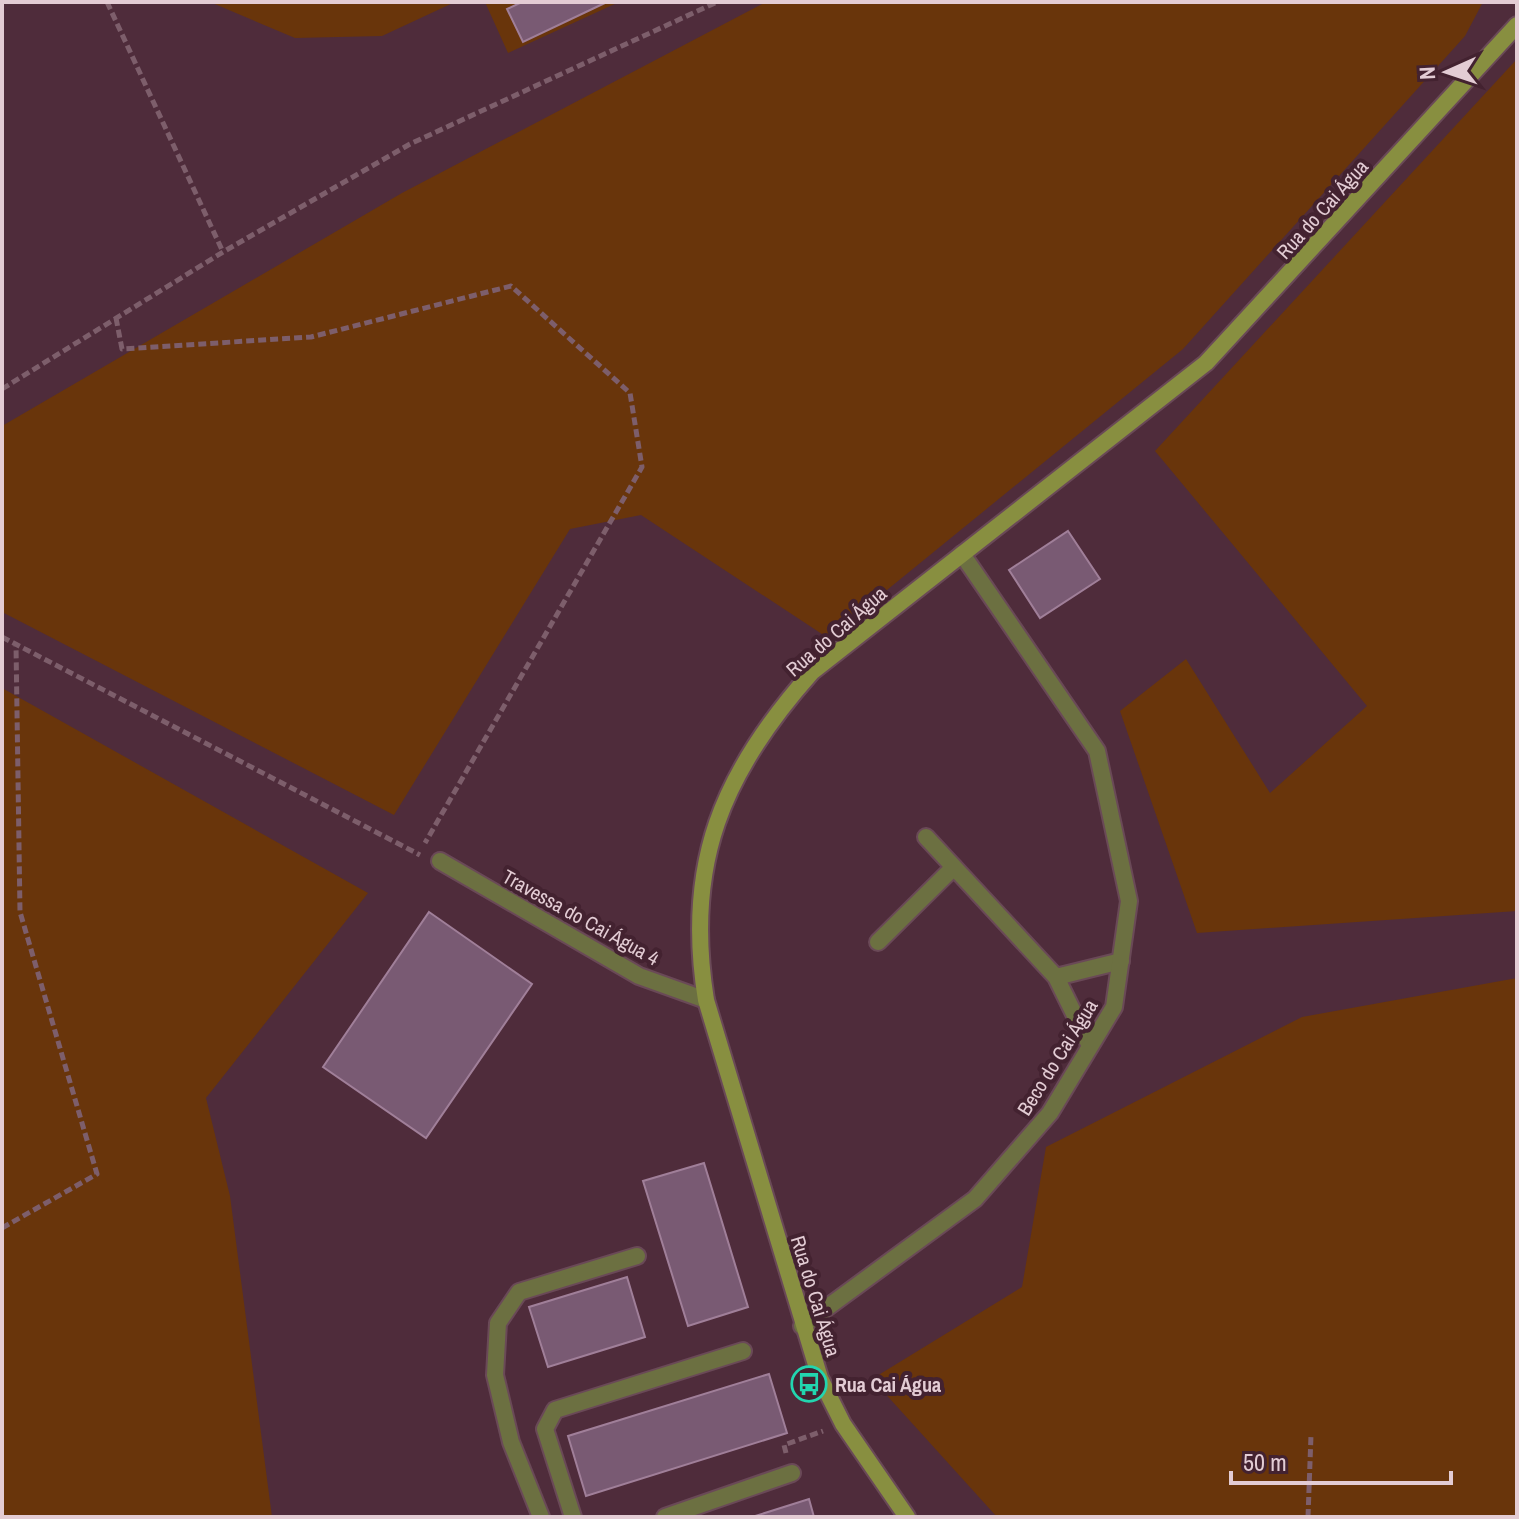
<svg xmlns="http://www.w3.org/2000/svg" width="1519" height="1519" viewBox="0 0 1519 1519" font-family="'Archivo Narrow',sans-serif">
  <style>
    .green { fill: #69350b }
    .building { fill: #795a73; stroke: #a07f99; stroke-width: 2 }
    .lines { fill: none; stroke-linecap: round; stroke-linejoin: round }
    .lane-casing { stroke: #6a4957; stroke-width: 20 }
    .street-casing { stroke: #6a4957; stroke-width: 20 }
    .secondary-casing { stroke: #6a4957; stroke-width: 20 }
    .path { stroke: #7d5e6b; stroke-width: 5; stroke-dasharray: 8 4; stroke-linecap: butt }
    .lane { stroke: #6c7041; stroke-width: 16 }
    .street { stroke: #6c7041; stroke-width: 16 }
    .secondary { stroke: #888f40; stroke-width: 16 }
    .labels { text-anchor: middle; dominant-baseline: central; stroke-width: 8; stroke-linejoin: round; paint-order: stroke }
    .street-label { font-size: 20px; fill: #e3ccd4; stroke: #432230 }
    .poi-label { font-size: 20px; font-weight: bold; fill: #e3ccd4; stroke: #432230; text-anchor: start }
  </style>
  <rect width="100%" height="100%" fill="#4f2c3b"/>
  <path class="green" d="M210 2H455L382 36 295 38Z
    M485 2H619L508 53Z
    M766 2H1483L1465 36 1183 349 828 638 641 515 570 529 394 815 2 612V426L402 193Z
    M1517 59V911L1197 933 1120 711 1186 659 1270 793 1367 706 1155 451Z
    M2 688 368 893 206 1098 230 1196 272 1517H2Z
    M1517 978V1517H997L872 1379 1022 1287 1046 1147 1302 1017Z"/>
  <path class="building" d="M522 2H607L523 42 507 9Z
    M1068 531 1100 579 1040 618 1009 570Z
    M429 912 532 984 426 1138 323 1067Z
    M704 1163 748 1307 688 1326 643 1181Z
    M627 1277 645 1337 548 1367 529 1307Z
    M769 1374 787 1433 586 1496 568 1436Z
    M809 1499 814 1517H752Z"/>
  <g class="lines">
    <defs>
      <path id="lane" d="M926 837 1056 977
        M878 942 954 867
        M1090 1046 1056 977 1121 961"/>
      <path id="street" d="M440 861 639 976 706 1000
        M802 1326 975 1199 1050 1113 1114 1007 1129 901 1097 751 962 554
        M541 1517 511 1442 495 1375 498 1323 519 1292 637 1256
        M573 1517 545 1429 555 1410 743 1351
        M665 1517 792 1473"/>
      <path id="secondary" d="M907 1517 843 1424 820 1378 706 1000C684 864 722 773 812 672L1206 363 1517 25"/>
    </defs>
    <use href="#lane" class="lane-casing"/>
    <use href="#street" class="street-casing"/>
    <use href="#secondary" class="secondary-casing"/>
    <path class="path" d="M107 2 223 252
      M116 318 122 349 311 337 511 286 630 393 642 467 425 843
      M2 389 223 252 410 144 717 2
      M2 637 420 855
      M2 1228 97 1174 20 912 16 645
      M786 1453 784 1445 823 1431
      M1308 1517 1311 1435"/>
    <use href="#lane" class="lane"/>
    <use href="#street" class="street"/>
    <use href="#secondary" class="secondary"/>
  </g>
  <defs>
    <symbol id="bus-ring" viewBox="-11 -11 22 22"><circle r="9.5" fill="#432230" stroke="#22d5af" stroke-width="1.5"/><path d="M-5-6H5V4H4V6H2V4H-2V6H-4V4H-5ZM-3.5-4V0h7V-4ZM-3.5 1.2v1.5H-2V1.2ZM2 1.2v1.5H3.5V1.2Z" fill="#22d5af"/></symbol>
  </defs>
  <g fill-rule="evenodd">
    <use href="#bus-ring" x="789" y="1364" width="40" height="40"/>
  </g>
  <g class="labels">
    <g class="street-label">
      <text transform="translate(1322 209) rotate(-48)">Rua do Cai Água</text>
      <text transform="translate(836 631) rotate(-41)">Rua do Cai Água</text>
      <text transform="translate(581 917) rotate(29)">Travessa do Cai Água 4</text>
      <text transform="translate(1057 1057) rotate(-58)">Beco do Cai Água</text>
      <text transform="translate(816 1296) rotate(73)">Rua do Cai Água</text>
    </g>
    <g class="poi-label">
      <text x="835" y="1384">Rua Cai Água</text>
    </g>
  </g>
  <rect width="1519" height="1519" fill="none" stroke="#e3ccd4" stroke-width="8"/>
  <g transform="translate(1447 72) rotate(267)" stroke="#432230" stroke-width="6" paint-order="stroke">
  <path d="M0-6L14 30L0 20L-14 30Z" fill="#e3ccd4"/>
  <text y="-12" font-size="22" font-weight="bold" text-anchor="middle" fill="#e3ccd4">N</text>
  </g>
  <path d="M1231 1471v12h220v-12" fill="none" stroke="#e3ccd4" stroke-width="4"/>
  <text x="1243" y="1471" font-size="24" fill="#e3ccd4" stroke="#432230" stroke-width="6" paint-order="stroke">50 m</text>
</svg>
